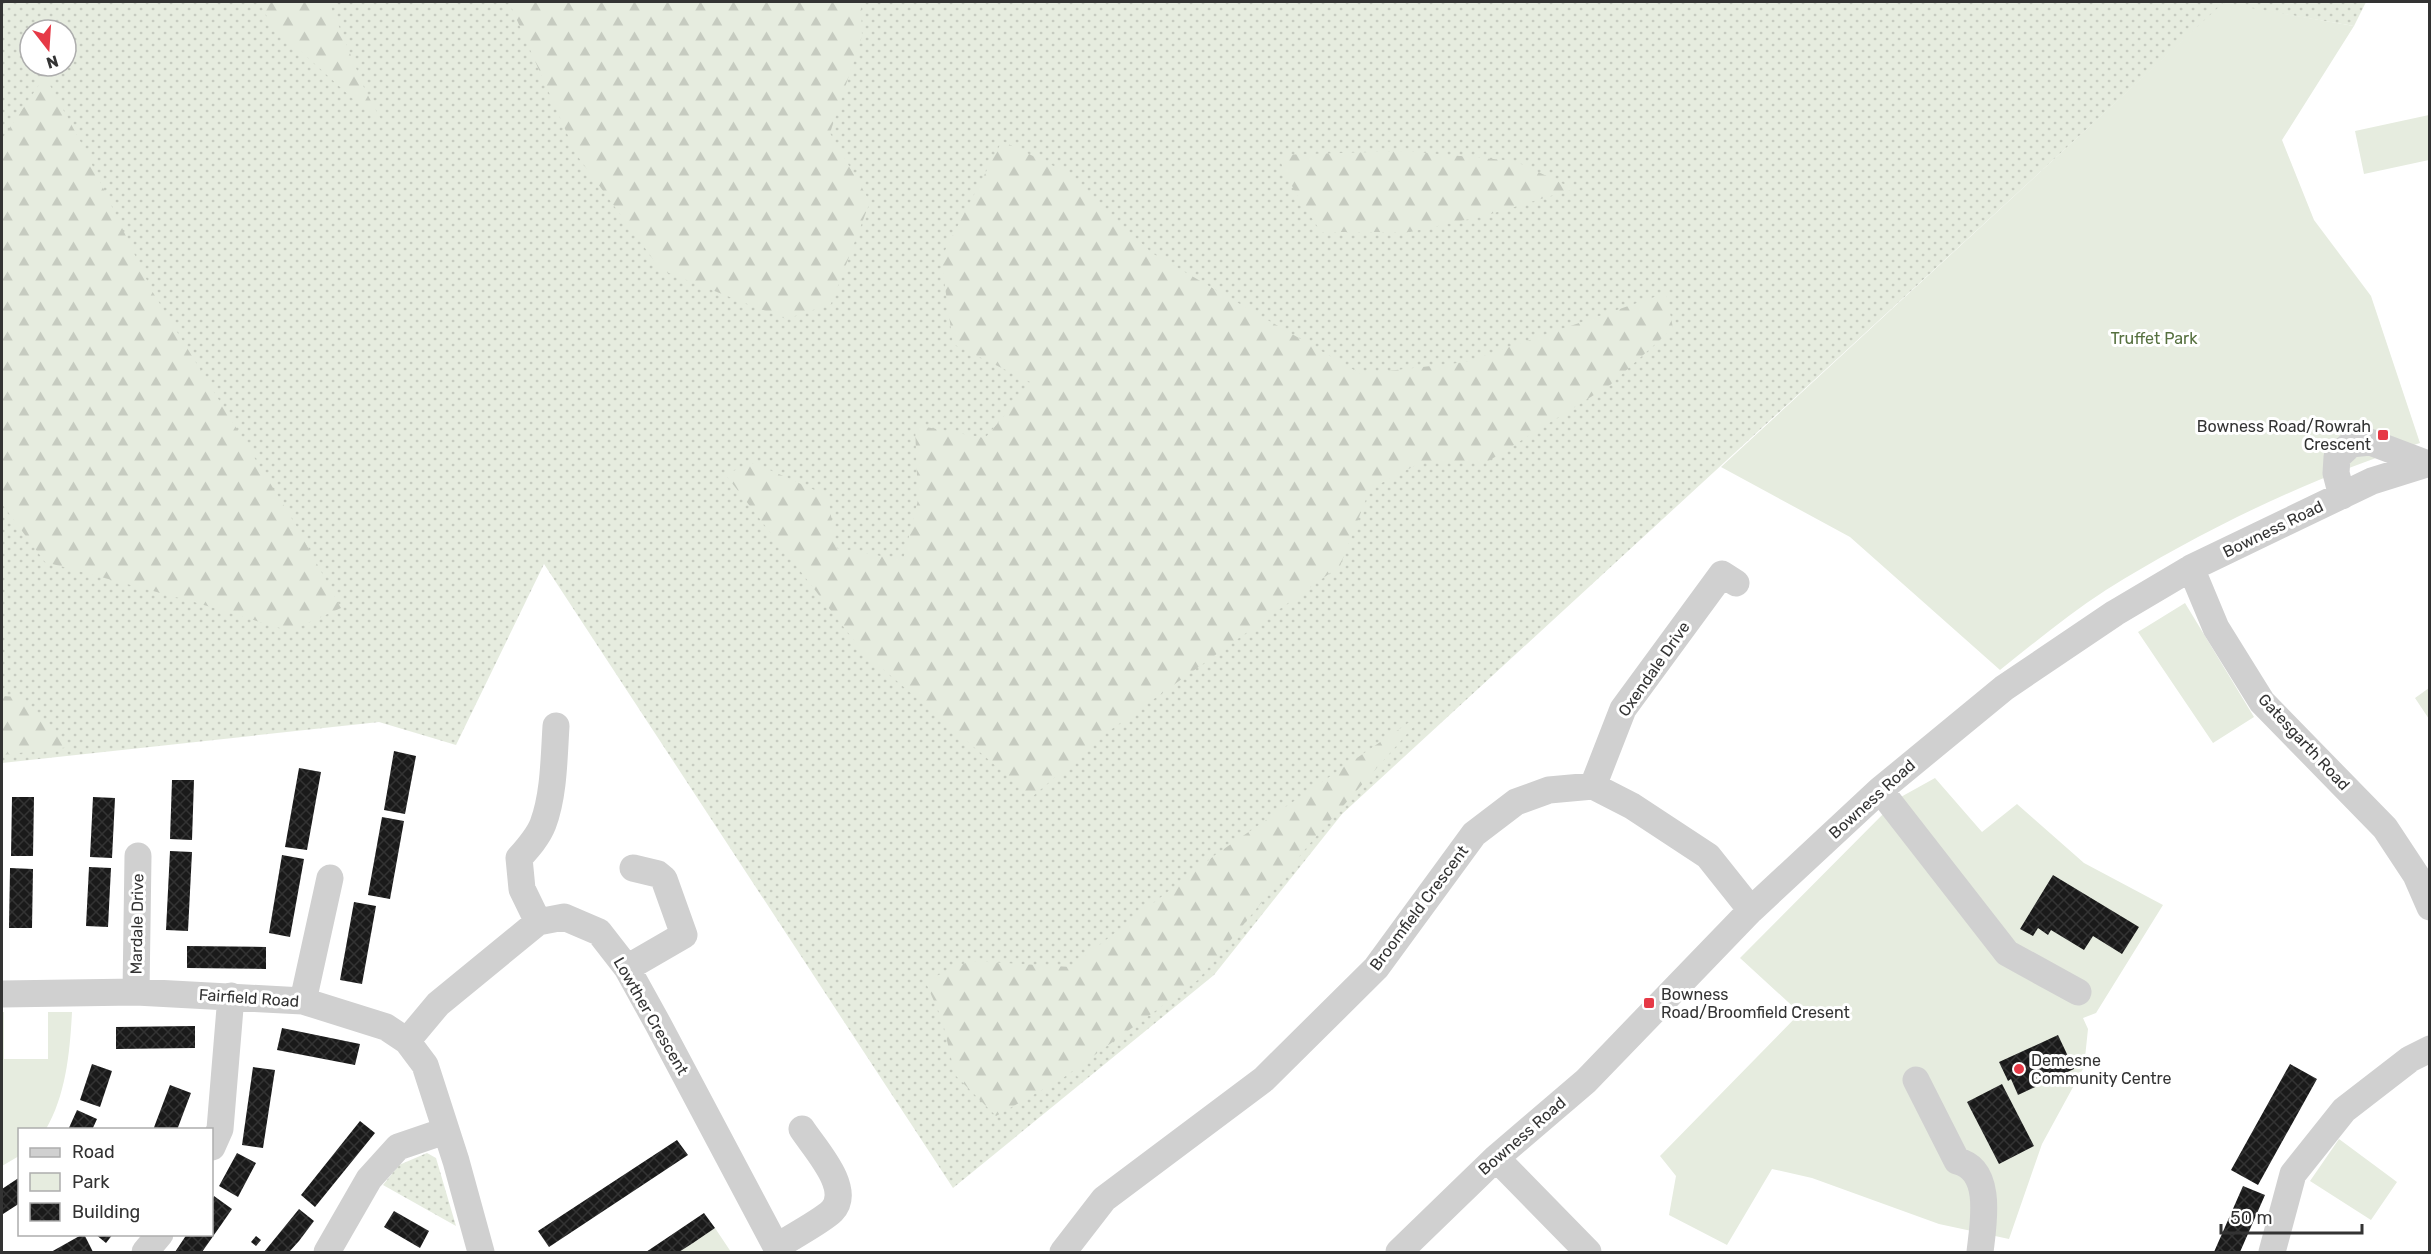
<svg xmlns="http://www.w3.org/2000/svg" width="2431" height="1254" viewBox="0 0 2431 1254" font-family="Rubik,sans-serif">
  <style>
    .grass { fill: url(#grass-dots); fill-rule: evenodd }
    .forest { fill: url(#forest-firs) }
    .green { fill: #e6ecdf }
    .building { fill: url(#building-cross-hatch) }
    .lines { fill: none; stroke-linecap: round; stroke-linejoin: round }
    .minor { stroke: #d0d0d0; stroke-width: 27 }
    .poi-dot { fill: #e63946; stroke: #fff; stroke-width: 2 }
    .labels { text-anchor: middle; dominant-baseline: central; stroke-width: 6; stroke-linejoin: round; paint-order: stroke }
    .park-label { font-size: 16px; fill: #56703f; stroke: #fff }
    .poi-label { font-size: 16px; fill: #333; stroke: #fff; text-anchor: start }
    .street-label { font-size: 16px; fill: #333; stroke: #fff }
  </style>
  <defs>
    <pattern id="grass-dots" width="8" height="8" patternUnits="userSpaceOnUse" patternTransform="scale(1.5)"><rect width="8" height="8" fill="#e6ecdf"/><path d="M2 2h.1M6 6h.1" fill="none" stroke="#c6cbc0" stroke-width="1.8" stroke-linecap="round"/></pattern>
    <pattern id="forest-firs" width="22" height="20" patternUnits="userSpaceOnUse" patternTransform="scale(1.5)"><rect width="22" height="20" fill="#e6ecdf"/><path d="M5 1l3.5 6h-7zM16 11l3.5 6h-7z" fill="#c6cbc0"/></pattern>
    <pattern id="building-cross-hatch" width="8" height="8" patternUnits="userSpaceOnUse" patternTransform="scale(1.5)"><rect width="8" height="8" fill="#1a1a1a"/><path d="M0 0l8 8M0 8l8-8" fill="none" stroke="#333"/></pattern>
  </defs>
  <rect width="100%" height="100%" fill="#fff"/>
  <path class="grass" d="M2 2H2366L2354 26 2223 4 1342 814 1214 975 953 1188 544 564 456 745 379 722 2 763ZM30 30H66V66H30Z
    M427 1153 436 1158 456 1226 383 1185 399 1165Z"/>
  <path class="forest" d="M259 2H329L365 90 386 129 271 24Z
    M509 2H861L862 36 830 133 870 202 831 304 786 319 661 270 576 154Z
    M45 76 85 150 152 291 297 527 341 608 290 631 194 602 45 562 2 504V139Z
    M1002 141 1064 171 1152 253 1361 374 1466 362 1666 293 1673 328 1610 385 1487 462 1424 461 1370 489 1340 566 1105 734 1032 797 863 652 725 474 754 463 828 496 836 548 903 560 918 500 915 425 985 438 1032 383 953 344 941 258Z
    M1405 151 1515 161 1574 189 1484 216 1410 232H1321L1295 192 1277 155Z
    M2 696 19 697 70 747 2 755Z
    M1430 708 1312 841 1198 980 1063 1078 996 1116 955 1075 942 1019 925 981 970 961 1071 967 1215 855Z"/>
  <path class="green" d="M2223 3 2354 26 2282 140 2314 220 2371 296 2420 443C2310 478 2204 529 2106 590 2069 614 2035 642 2000 670L1850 537 1721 467Z
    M2429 115V160L2364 174 2355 131Z
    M2185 603 2254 717 2213 743 2138 632Z
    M2429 688V719L2415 698Z
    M1935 778 1982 832 2017 804 2084 863 2163 905 2096 1013 2083 1018 2088 1029 2084 1067 2042 1144 2009 1239 1939 1224 1812 1178 1772 1169 1727 1245 1669 1215 1676 1176 1660 1156 1800 1013 1740 958 1899 798Z
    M2 1012H4V1059H48V1012H72C70 1051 66 1095 46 1129L20 1130 19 1156 2 1166Z
    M2339 1139 2397 1182 2371 1220 2310 1181Z
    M715 1228 731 1252H679Z"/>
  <path class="building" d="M394 751 416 756 405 814 384 810Z
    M299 768 321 772 307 850 285 847Z
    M172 780H194L192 840 170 839Z
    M12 797H34L33 856H11Z
    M93 797 115 798 112 858 90 857Z
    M382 817 404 821 390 899 368 895Z
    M170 851 192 852 188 931 166 930Z
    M282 855 304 859 290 937 269 933Z
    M89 867 111 868 108 927 86 926Z
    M10 868 33 869 32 928H9Z
    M2053 875 2139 927 2122 954 2093 936 2084 950 2051 930 2048 935 2038 928 2033 936 2020 929Z
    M354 902 376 906 362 984 340 980Z
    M187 946 266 947V969L187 968Z
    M195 1026V1048L116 1049V1027Z
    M282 1028 360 1044 355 1065 277 1050Z
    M2058 1035 2074 1069 2018 1095 2011 1079 2008 1081 1999 1062Z
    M92 1064 112 1071 100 1107 80 1100Z
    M2290 1064 2317 1079 2258 1185 2231 1170Z
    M253 1067 275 1070 263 1148 242 1145Z
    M2002 1084 2034 1146 1999 1164 1967 1102Z
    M170 1085 191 1093 177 1130H153Z
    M77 1110 97 1119 92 1130H68Z
    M360 1121 375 1133 315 1207 301 1195Z
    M677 1140 688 1155 549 1247 538 1231Z
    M237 1153 256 1163 238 1197 219 1186Z
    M20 1177V1203L3 1214 2 1189Z
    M2243 1186 2265 1195 2240 1252H2214Z
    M214 1196 232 1209 221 1225 202 1252H175L187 1234H212V1200Z
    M299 1209 314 1221 299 1241 289 1252H264Z
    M394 1211 429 1231 420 1248 384 1227Z
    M704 1213 715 1228 693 1243 679 1252H646Z
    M84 1234 93 1252H51L83 1234Z
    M95 1234H113L106 1243Z
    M256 1236 261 1240 256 1246 251 1242Z"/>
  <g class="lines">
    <path class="minor" d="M2342 496 2336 473 2337 457 2351 444 2370 442 2428 464
      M2191 568 2216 628 2262 702 2385 828 2416 875 2430 907
      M1593 786 1623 709 1722 574 1736 583
      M1880 790 2007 953 2078 992
      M538 922 522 889 519 858C528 848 538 837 543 824 554 795 554 757 556 726
      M627 968 684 935 664 879 658 874 633 868
      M136 992 138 856
      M2 994 136 992 303 1001 386 1027 407 1041 425 1065 456 1161 481 1252
      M303 1001 330 878
      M407 1041 438 1004 538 922 564 917 599 932 627 968 658 1024 779 1252
      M1916 1080 1957 1161C1994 1169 1983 1225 1980 1252
      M212 1147 220 1129 231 996
      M1496 1158 1588 1252
      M776 1247C790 1238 822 1221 832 1211 853 1189 815 1149 802 1129
      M145 1252 160 1234
      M327 1252 369 1179 398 1147 445 1131
      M1063 1252 1104 1199 1264 1079 1376 968 1474 834 1516 802 1549 790 1593 786 1632 806 1708 856 1751 910
      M1399 1252 1496 1158 1586 1081 1751 910 1880 790 2004 688 2115 613 2191 568 2372 481 2430 463
      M2272 1252 2293 1174 2344 1110 2410 1059 2430 1049"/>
  </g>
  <g class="poi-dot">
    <rect x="2377" y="429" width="12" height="12" rx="3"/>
    <rect x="1643" y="997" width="12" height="12" rx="3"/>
    <circle cx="2019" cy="1069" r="6"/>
  </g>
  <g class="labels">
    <g class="park-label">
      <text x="2154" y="338">Truffet Park</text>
    </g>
    <g class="poi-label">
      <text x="2371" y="426" text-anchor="end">Bowness Road/Rowrah<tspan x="2371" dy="18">Crescent</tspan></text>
      <text x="1661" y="994">Bowness<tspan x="1661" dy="18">Road/Broomfield Cresent</tspan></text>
      <text x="2031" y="1060">Demesne<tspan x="2031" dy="18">Community Centre</tspan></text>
    </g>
    <g class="street-label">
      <text transform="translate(2273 529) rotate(-26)">Bowness Road</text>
      <text transform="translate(1654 669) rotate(-55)">Oxendale Drive</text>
      <text transform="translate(2304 742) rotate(47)">Gatesgarth Road</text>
      <text transform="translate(1872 799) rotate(-42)">Bowness Road</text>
      <text transform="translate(1419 908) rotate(-53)">Broomfield Crescent</text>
      <text transform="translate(137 924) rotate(-89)">Mardale Drive</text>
      <text transform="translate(249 998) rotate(4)">Fairfield Road</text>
      <text transform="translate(651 1016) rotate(60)">Lowther Crescent</text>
      <text transform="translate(1522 1136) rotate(-41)">Bowness Road</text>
    </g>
  </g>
  <rect width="2431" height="1254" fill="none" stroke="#333333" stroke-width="6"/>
  <rect x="18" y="1128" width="195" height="108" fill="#ffffff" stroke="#adadad" stroke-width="1.5"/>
  <rect x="30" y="1148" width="30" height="9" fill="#d0d0d0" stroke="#adadad" stroke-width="1.5"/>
  <text x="72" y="1158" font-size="18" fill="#333333">Road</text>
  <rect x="30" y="1173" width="30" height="18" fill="#e6ecdf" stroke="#adadad" stroke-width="1.5"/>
  <text x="72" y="1188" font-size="18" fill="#333333">Park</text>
  <rect x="30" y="1203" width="30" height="18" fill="url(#building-cross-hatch)" stroke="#adadad" stroke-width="1.5"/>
  <text x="72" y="1218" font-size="18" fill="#333333">Building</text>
  <g transform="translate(48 48) rotate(163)"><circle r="28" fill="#ffffff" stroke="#adadad" stroke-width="1.5"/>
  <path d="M0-4.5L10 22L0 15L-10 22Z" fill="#e63946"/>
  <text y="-9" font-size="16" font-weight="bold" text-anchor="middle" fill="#333333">N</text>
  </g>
  <path d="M2221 1224v9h141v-9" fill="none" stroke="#333333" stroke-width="3"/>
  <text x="2230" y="1224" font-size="18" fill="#333333" stroke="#ffffff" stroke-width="4.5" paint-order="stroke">50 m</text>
</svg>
